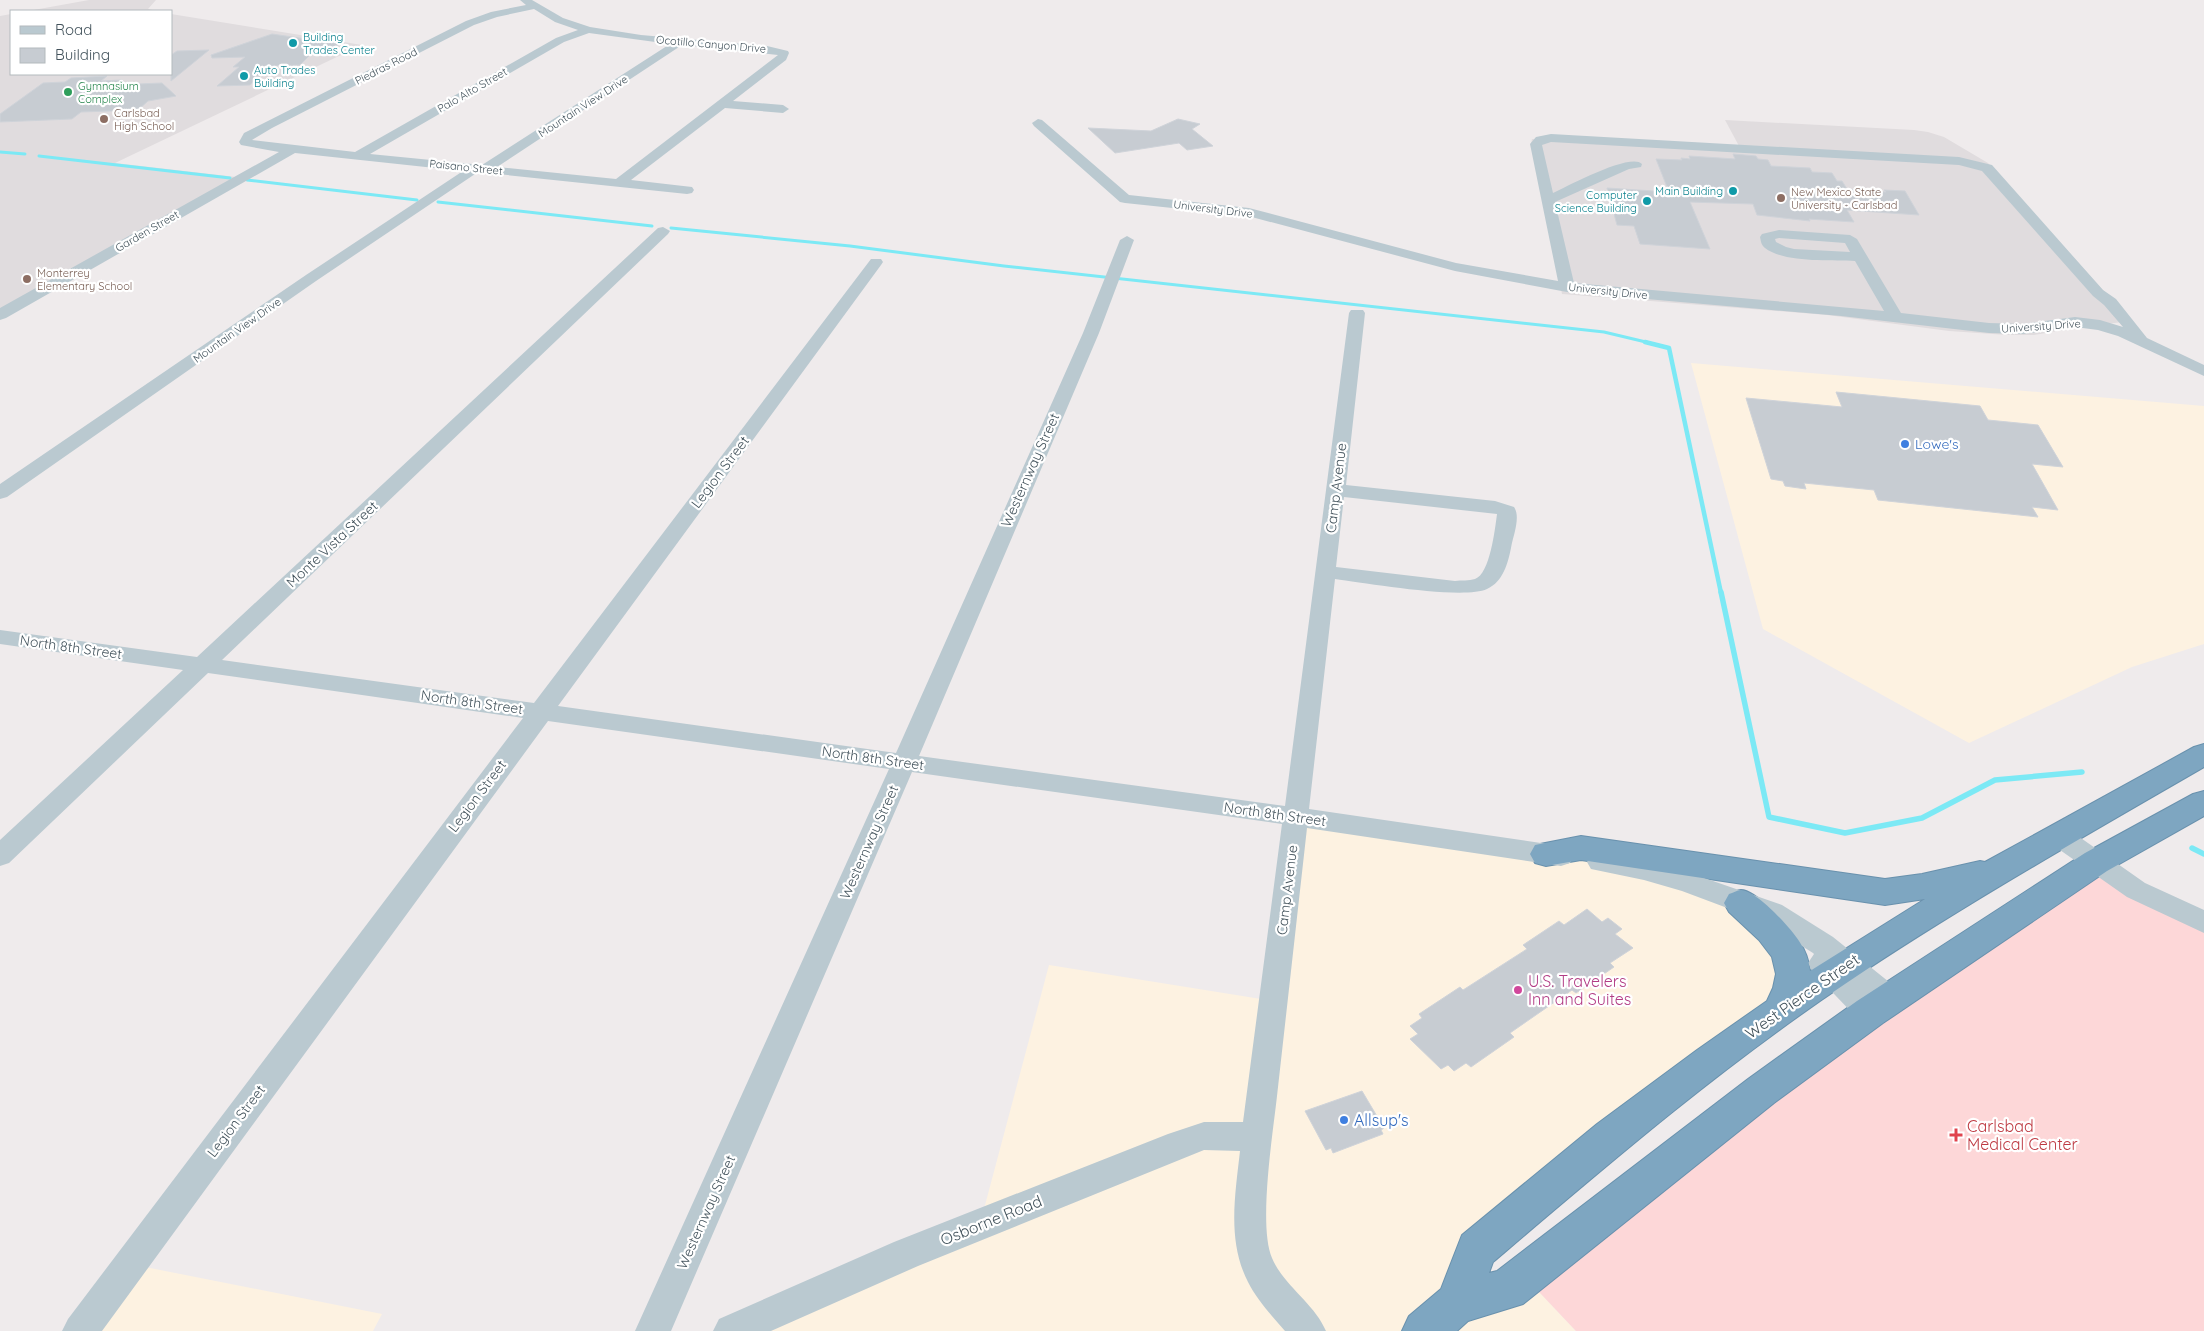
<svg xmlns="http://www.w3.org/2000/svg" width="2204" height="1331" viewBox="0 0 2204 1331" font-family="Quicksand,sans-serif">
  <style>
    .commercial { fill: #fdf2e1 }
    .education { fill: #e0dcde }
    .medical { fill: #fdd7d8 }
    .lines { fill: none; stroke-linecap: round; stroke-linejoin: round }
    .stream-far2 { stroke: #7ce9f5; stroke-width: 3 }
    .stream-far1 { stroke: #7ce9f5; stroke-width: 4.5 }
    .stream { stroke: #7ce9f5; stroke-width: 5.5 }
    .building { fill: #c7ccd2; stroke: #cfd3d9 }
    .highway-casing { stroke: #6991ad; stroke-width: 2 }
    .minor { fill: #bac9d0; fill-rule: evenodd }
    .highway { fill: #7ea6c1; fill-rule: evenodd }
    .culture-dot { fill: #0f9aa8; stroke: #fff; stroke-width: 2 }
    .leisure-dot { fill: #2e9e5b; stroke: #fff; stroke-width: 2 }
    .education-dot { fill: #8d6e63; stroke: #fff; stroke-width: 2 }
    .shop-dot { fill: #3f7fe0; stroke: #fff; stroke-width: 2 }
    .hotel-dot { fill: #d1479c; stroke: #fff; stroke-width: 2 }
    .health-dot { fill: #e0444e; stroke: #fff; stroke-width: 2 }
    .labels { text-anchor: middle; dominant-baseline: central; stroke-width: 4.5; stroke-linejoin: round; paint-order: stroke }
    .far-culture-label { font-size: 11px; fill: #0d838f; stroke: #fff; text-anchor: start }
    .far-street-label { font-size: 11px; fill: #42525b; stroke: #fff }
    .far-leisure-label { font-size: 11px; fill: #27864d; stroke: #fff; text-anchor: start }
    .far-education-label { font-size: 11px; fill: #785e54; stroke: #fff; text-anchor: start }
    .shop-label { font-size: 14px; fill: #366cbe; stroke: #fff; text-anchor: start }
    .street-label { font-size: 14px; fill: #42525b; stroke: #fff }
    .near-hotel-label { font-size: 16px; fill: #b23c85; stroke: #fff; text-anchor: start }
    .near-street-label { font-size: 16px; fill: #42525b; stroke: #fff }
    .near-shop-label { font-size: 16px; fill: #366cbe; stroke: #fff; text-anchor: start }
    .near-health-label { font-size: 16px; fill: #be3a42; stroke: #fff; text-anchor: start }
  </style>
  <rect width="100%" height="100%" fill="#efebec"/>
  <path class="commercial" d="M1691 363 2204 406V644L2132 667 1969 743 1763 629Z
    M1297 817 1644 870 1763 924 1790 989 1477 1249 1458 1303 1524 1276 1576 1331H731L980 1224 1049 965 1274 1001Z
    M130 1264 382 1314 373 1331H80Z"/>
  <path class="education" d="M89 0H156L148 9 157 11H28Z
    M11 14V74H171V14L362 45 115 163 236 177 0 310V16Z
    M1725 120 1914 130 1928 132 1944 137 1988 163 2131 321 2081 327 2034 335H2007L1949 331 1827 315 1562 294 1531 144 1532 139 1739 146Z"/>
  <path class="medical" d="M2096 862 2204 922V1331H1576L1524 1276Z"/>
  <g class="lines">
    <path class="stream-far2" d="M0 152 25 154
      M39 156 230 178
      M247 180 417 200
      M438 202 652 226
      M671 228 850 246 1004 266 1604 332 1650 343"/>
    <path class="stream-far1" d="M1645 342 1669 348 1721 593"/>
    <path class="stream" d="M1721 592 1769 817 1845 833 1922 818 1995 780 2082 772
      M2192 848 2204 854"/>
  </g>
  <path class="building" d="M272 34 340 44 310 55 300 65 271 66 250 85 217 86 239 67H233L245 57 212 58 211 55Z
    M209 50 171 81V55L177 51Z
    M107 76 101 81 122 80 115 85 162 83 176 96 148 101 138 110 81 112 72 119 0 122V114L43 83 65 82 71 78Z
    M1178 119 1200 124 1192 129 1213 146 1187 150 1179 143 1115 153 1088 128 1151 131Z
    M1733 154 1756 156 1758 159 1768 160 1771 166 1810 168 1812 172 1832 173 1837 181H1842L1847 189 1886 192 1884 190 1905 191 1919 215 1847 210 1854 222 1809 219 1810 221 1757 215 1753 204 1690 202 1710 249 1640 244 1634 226 1617 225 1607 188 1669 192 1656 159 1682 160 1681 158 1690 159 1689 156 1735 159Z
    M1836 392 1980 406 1988 420 2038 425 2063 467 2032 464 2058 510 2032 507 2038 517 1878 500 1874 490 1804 483 1806 489 1785 486 1783 481 1771 479 1746 398 1842 407Z
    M1587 909 1602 922 1608 918 1622 929 1615 934 1633 948 1610 963 1614 967 1576 993 1572 990 1510 1033 1514 1037 1471 1067 1466 1063 1454 1071 1448 1065 1441 1069 1410 1039 1418 1034 1410 1026 1422 1018 1419 1014 1460 987 1463 990 1527 949 1523 945 1559 921 1564 925Z
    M1362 1091 1384 1128 1381 1130 1383 1134 1333 1153 1331 1148 1326 1150 1305 1111Z"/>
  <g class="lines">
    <defs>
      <path id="highway" d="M2204 744V767C2083 837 1961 906 1845 984 1721 1067 1607 1165 1493 1262L1489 1273 1497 1271 1748 1079 1857 1001 2085 853 2193 794 2204 791V816L2107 871 1883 1023 1774 1103 1523 1304 1468 1321 1457 1331H1402L1409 1316 1441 1289 1462 1235 1597 1124 1697 1050 1767 1001 1773 988 1776 974 1772 957 1759 940 1729 912 1724 903 1729 894C1733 893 1737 890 1741 890 1756 890 1791 928 1799 941 1805 950 1809 960 1810 971L1925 899 1885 905 1581 860 1546 866 1535 863 1530 854 1535 845 1581 836 1885 879 1922 874 1980 861 1985 862 2194 747Z"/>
    </defs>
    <use href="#highway" class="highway-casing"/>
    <path class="minor" d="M520 0H532L563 18 590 27 641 35 767 46 788 51 789 53 786 60 733 101 783 105 789 109 783 113 725 108 631 180 692 187 694 190 692 193 687 194 478 172 316 281 7 497 0 499V484L306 275 463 171 295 153 6 318 0 320V308L279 152 241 145 239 142 244 133 466 21 491 12 526 5ZM534 9 555 22 578 30 556 38 355 152 252 140 272 128 474 25 497 17ZM589 33 670 44 482 165 370 154 564 42ZM682 45 778 55 616 179 497 167Z
      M1038 119 1042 120 1129 195 1249 208 1456 263 1558 281 1530 144 1536 137 1551 134 1959 157 1992 165 2103 290 2116 299 2147 338 2204 365V376L2118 336 2098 330 2075 327 2022 334 1989 333 1841 316 1567 292 1455 271 1248 216 1125 203 1120 202 1034 126 1032 123ZM1551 142 1959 165 1982 171 2093 296 2104 305 2123 327 2100 320 2075 317 2022 324 1989 323 1901 313 1857 239 1850 235 1779 230 1762 234 1760 237C1761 241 1761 245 1765 248 1784 263 1831 260 1855 261L1884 311 1574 283 1555 202 1629 169 1641 167 1642 164C1631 152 1568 186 1553 193L1542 145ZM1779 238 1845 243 1850 252 1794 249 1786 247 1776 242 1775 239Z
      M663 227 670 231 668 234 222 660 534 703 871 259H881L883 262 881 265 558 706 896 753 1083 333 1120 240 1127 236 1134 240 1099 333 919 756 1285 806 1349 313 1351 310H1363L1365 313 1346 485 1495 501 1514 507C1521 517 1513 536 1511 548 1508 563 1503 582 1487 589 1463 600 1366 583 1335 579L1309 809 1561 846 1570 849 1574 856 1570 863 1561 866 1307 828C1297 917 1287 1007 1277 1096 1273 1133 1258 1226 1272 1258 1284 1286 1314 1303 1326 1331H1285C1272 1316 1257 1300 1248 1282 1227 1241 1235 1196 1240 1151L1204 1150 918 1266 771 1331H713L719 1319 894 1242 1168 1134 1204 1122H1243L1282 824 912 772 671 1331H635L889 769 548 721 102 1331H62L68 1319 523 718 208 673 9 863 0 866V840L183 670 0 644V630L197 657 658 228ZM1344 497 1497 514C1495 529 1490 574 1475 579 1469 581 1461 580 1455 581L1336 567Z
      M2059 826 2068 829 2145 883 2204 910V933L2127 897 2050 843 2046 836 2050 829Z
      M1600 852 1644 860 1687 872 1782 905 1833 937 1899 990 1903 999 1899 1008 1889 1011 1883 1009 1885 1012 1880 1021 1870 1024 1860 1021 1812 971 1808 963 1814 954 1813 953 1762 921 1682 891 1644 880 1591 869 1587 862 1591 855Z"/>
    <use href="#highway" class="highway"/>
  </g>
  <g class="culture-dot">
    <circle cx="293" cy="43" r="5"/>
    <circle cx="244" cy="76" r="5"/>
    <circle cx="1733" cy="191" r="5"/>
    <circle cx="1647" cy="201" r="5"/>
  </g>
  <circle class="leisure-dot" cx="68" cy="92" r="5"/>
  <g class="education-dot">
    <circle cx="104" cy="119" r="5"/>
    <circle cx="1781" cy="198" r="5"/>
    <circle cx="27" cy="279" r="5"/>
  </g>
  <g class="shop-dot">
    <circle cx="1905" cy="444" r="5"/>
    <circle cx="1344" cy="1120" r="5"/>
  </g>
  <circle class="hotel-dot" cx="1518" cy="990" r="5"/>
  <path class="health-dot" d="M1953.5 1127.5h5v5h5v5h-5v5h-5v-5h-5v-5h5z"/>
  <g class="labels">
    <g class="far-culture-label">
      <text x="303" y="37">Building<tspan x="303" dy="13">Trades Center</tspan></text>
      <text x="254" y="70">Auto Trades<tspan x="254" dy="13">Building</tspan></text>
      <text x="1723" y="191" text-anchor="end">Main Building</text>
      <text x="1637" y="195" text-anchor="end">Computer<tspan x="1637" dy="13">Science Building</tspan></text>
    </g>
    <g class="far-street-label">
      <text transform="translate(711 44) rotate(5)">Ocotillo Canyon Drive</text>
      <text transform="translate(386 66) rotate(-27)">Piedras Road</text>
      <text transform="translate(472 90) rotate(-30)">Palo Alto Street</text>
      <text transform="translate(583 106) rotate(-33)">Mountain View Drive</text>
      <text transform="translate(466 167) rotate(6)">Paisano Street</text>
      <text transform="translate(1213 209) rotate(7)">University Drive</text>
      <text transform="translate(147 231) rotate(-30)">Garden Street</text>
      <text transform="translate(1608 291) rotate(6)">University Drive</text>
      <text transform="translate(2041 326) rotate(-4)">University Drive</text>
      <text transform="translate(237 330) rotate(-35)">Mountain View Drive</text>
    </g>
    <g class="far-leisure-label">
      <text x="78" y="86">Gymnasium<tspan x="78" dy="13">Complex</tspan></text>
    </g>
    <g class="far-education-label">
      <text x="114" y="113">Carlsbad<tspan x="114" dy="13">High School</tspan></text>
      <text x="1791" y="192">New Mexico State<tspan x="1791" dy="13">University - Carlsbad</tspan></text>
      <text x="37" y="273">Monterrey<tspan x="37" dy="13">Elementary School</tspan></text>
    </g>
    <g class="shop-label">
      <text x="1915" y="444">Lowe's</text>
    </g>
    <g class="street-label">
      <text transform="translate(1030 470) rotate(-66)">Westernway Street</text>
      <text transform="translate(720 472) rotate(-53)">Legion Street</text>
      <text transform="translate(1336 488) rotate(-83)">Camp Avenue</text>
      <text transform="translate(332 544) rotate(-43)">Monte Vista Street</text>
      <text transform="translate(71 647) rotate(8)">North 8th Street</text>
      <text transform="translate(472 702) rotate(8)">North 8th Street</text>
      <text transform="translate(873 758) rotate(8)">North 8th Street</text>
      <text transform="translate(477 796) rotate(-53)">Legion Street</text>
      <text transform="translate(1275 814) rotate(8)">North 8th Street</text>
      <text transform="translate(869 842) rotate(-66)">Westernway Street</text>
      <text transform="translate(1287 890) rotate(-83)">Camp Avenue</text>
      <text transform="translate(236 1121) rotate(-53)">Legion Street</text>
      <text transform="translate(706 1212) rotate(-66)">Westernway Street</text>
    </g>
    <g class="near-hotel-label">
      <text x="1528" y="981">U.S. Travelers<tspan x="1528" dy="18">Inn and Suites</tspan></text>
    </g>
    <g class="near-street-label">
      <text transform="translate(1802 996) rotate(-35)">West Pierce Street</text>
      <text transform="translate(991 1220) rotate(-22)">Osborne Road</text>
    </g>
    <g class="near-shop-label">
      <text x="1354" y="1120">Allsup's</text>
    </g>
    <g class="near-health-label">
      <text x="1967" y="1126">Carlsbad<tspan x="1967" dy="18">Medical Center</tspan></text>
    </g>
  </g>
  <rect x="10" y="10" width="162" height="65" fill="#ffffff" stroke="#b3babd"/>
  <rect x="20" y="26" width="25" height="8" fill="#bac9d0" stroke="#b3babd"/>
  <text x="55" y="35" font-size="15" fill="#42525b">Road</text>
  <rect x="20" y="48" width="25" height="15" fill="#c7ccd2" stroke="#b3babd"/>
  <text x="55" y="60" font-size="15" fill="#42525b">Building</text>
</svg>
